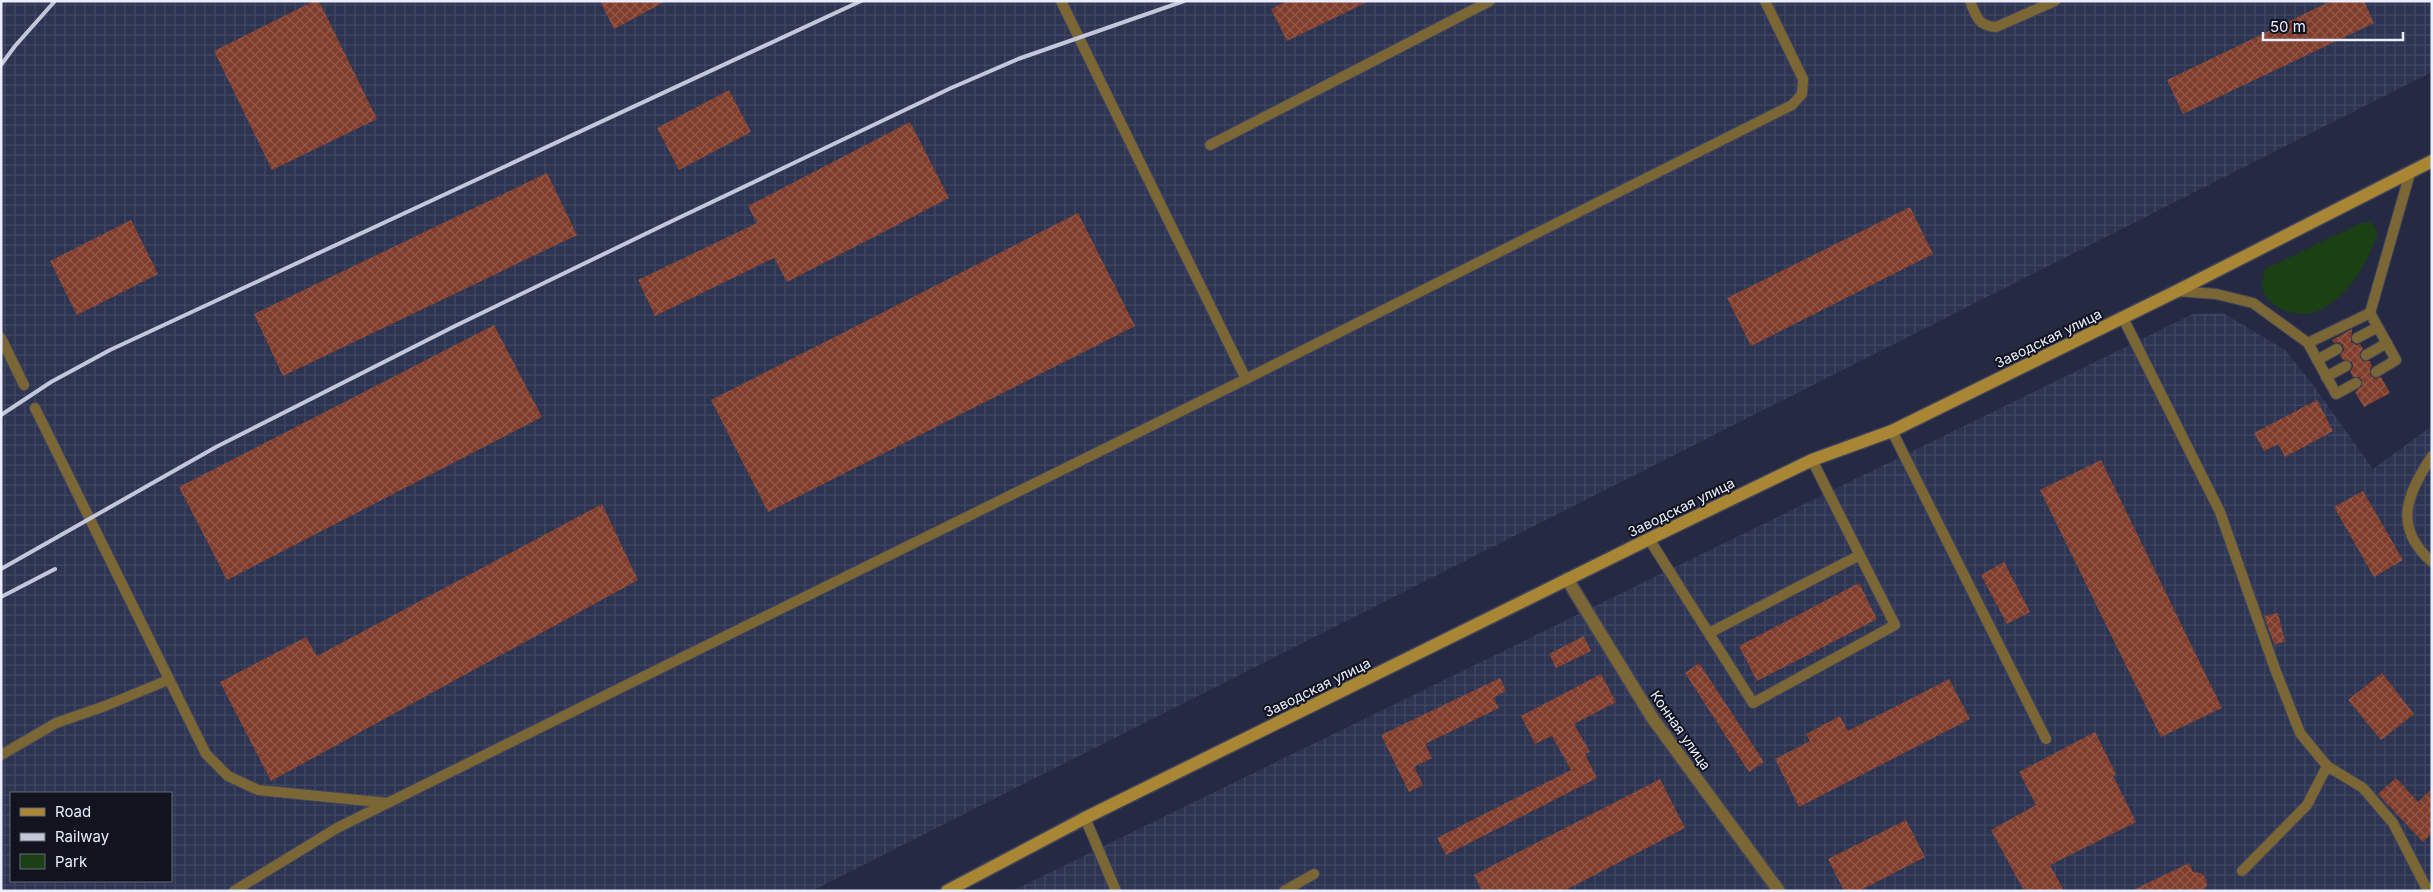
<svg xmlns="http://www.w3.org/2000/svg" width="2433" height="892" viewBox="0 0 2433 892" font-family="Inter,sans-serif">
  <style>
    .industrial { fill: url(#industrial-grid); fill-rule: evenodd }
    .green { fill: #1b4014 }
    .building { fill: url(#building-cross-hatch) }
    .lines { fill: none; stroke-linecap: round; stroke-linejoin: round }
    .lane-casing { stroke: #41455c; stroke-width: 12 }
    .street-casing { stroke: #41455c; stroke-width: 15 }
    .secondary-casing { stroke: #41455c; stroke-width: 15 }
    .lane { stroke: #7b6636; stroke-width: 10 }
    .street { stroke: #7b6636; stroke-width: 12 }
    .secondary { stroke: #a88634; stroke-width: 12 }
    .rail { stroke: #c3c7da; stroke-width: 4 }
    .labels { text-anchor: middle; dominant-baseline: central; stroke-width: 4; stroke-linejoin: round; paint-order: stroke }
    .street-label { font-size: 14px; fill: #eaeeff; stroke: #11131e }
  </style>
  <defs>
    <pattern id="industrial-grid" width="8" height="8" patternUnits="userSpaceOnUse" patternTransform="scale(1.25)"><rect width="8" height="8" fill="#2d3452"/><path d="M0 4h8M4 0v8" fill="none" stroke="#414863"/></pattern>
    <pattern id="building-cross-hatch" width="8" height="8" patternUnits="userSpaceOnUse" patternTransform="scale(1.25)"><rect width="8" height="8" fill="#803d2b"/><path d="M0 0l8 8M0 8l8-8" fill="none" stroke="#92594b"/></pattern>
  </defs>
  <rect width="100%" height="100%" fill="#252a42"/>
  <path class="industrial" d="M1 1H2432V72L812 891H1ZM11 793H171V881H11Z
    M2223 313 2285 350 2313 385 2373 469 2432 426V891H1012L2193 314Z"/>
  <path class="green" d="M2371 222 2377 230V236C2365 267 2350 294 2320 310 2301 320 2268 310 2262 288 2261 282 2264 275 2265 269L2361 223Z"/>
  <path class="building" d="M314 1H319L377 119 272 170 214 51Z
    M600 1H666L614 29Z
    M1287 1H1369L1287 41 1271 9Z
    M2331 1H2364L2374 23 2183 114 2167 80Z
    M729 90 751 132 679 170 657 128Z
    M910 122 949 198 787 282 774 258 655 316 638 280 757 223 748 206Z
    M547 173 577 235 283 376 254 314Z
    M1910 207 1933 254 1751 346 1727 298Z
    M1078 213 1135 326 768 512 711 400Z
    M131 220 158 274 77 315 50 261Z
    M494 325 542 417 227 580 179 487Z
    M2352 329 2351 342 2356 345 2360 344 2363 349 2360 352V358L2363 361H2370L2372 366 2370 369V375L2376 379 2381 377 2390 393 2364 407 2355 392 2362 386V380L2359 377H2353L2350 372 2353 367 2352 362 2343 360 2340 355 2344 350 2343 345 2338 342 2334 343 2332 340Z
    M2317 400 2333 431 2285 457 2278 444 2264 451 2254 433Z
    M2101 460 2222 708 2161 737 2040 490Z
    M2363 491 2403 560 2374 577 2334 507Z
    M602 504 638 580 271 781 220 682 306 637 317 656Z
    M2004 562 2030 612 2007 624 1981 575Z
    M1859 583 1877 619 1757 681 1739 646Z
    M2278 613 2285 642 2274 644 2264 616Z
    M1584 636 1591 651 1556 668 1549 654Z
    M1699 663 1764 762 1749 772 1685 673Z
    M2382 673 2414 714 2381 740 2348 700Z
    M1601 674 1616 702 1574 724 1590 752 1585 754 1597 778 1446 855 1437 838 1571 770 1552 736 1535 744 1521 716Z
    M1500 678 1506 691 1493 698 1499 708 1425 744 1432 758 1414 767 1423 785 1409 792 1381 735Z
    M1949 679 1970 719 1799 807 1775 759 1810 741 1806 734 1840 716 1848 731Z
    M2095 732 2116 774 2113 776 2136 822 2050 865 2064 891H2024L1991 830 2036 805 2019 772Z
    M2396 778 2418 802 2432 789V833L2423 842 2378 794Z
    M1660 779 1685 828 1564 891H1482L1474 875Z
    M1906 820 1925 857 1859 891H1844L1828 859Z
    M2189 863 2193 872 2201 873 2206 878 2207 885 2204 891H2131Z"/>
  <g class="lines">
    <defs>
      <path id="lane" d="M1061 1 1246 379
        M1970 1C1976 17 1979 26 1996 27L2055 1
        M1210 145 1490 1
        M2177 291 2216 294 2253 303 2308 343 2370 313 2410 173
        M2370 313 2396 360 2376 372
        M2123 318 2220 512 2275 669 2300 733 2327 766 2307 805 2242 871
        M1 338 24 385
        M2357 338 2378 327
        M2308 343 2336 394 2356 383
        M2366 355 2387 343
        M2317 360 2337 349
        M2326 377 2346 366
        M35 408 206 754 228 776 258 790 388 803
        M1892 431 2046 739
        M2432 456C2407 494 2392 527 2432 562
        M1649 539 1753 703 1895 625 1812 460
        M1709 633 1860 555
        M1 755 56 723 105 706 168 680
        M2327 766 2363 788 2393 823 2428 891
        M1085 818 1116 891
        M234 891 337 828 1246 379 1792 105 1802 94 1803 79 1765 1
        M1284 891 1314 874"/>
      <path id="street" d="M1567 579 1653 719 1779 891"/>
      <path id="secondary" d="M947 891 1085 818 1649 539 1812 460 1892 431 2177 291 2432 161"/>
    </defs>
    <use href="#lane" class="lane-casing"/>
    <use href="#street" class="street-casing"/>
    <use href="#secondary" class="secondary-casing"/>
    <use href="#lane" class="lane"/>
    <use href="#street" class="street"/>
    <use href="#secondary" class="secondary"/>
    <path class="rail" d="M1 65 15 46 55 1
      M1 415 51 382 110 350 861 1
      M1 569 216 447 455 326 670 222 951 88 1018 59 1184 1
      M1 597 55 569"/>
  </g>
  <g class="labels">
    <g class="street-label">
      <text transform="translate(2048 338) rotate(-26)">Заводская улица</text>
      <text transform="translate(1681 507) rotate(-26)">Заводская улица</text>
      <text transform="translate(1317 687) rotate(-26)">Заводская улица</text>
      <text transform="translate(1681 730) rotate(55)">Конная улица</text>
    </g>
  </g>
  <rect width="2433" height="892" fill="none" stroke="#eaeeff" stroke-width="5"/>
  <rect x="10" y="792" width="162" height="90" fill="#11131e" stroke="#686b78"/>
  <rect x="20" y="808" width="25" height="8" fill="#a88634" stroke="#686b78"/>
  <text x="55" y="817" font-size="15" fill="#eaeeff">Road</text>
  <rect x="20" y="833" width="25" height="8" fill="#c3c7da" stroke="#686b78"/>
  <text x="55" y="842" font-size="15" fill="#eaeeff">Railway</text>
  <rect x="20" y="854" width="25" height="15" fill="#1b4014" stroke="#686b78"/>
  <text x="55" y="867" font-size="15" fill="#eaeeff">Park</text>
  <path d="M2263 32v8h140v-8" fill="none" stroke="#eaeeff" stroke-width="2.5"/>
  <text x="2270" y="32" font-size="15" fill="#eaeeff" stroke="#11131e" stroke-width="4" paint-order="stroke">50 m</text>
</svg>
